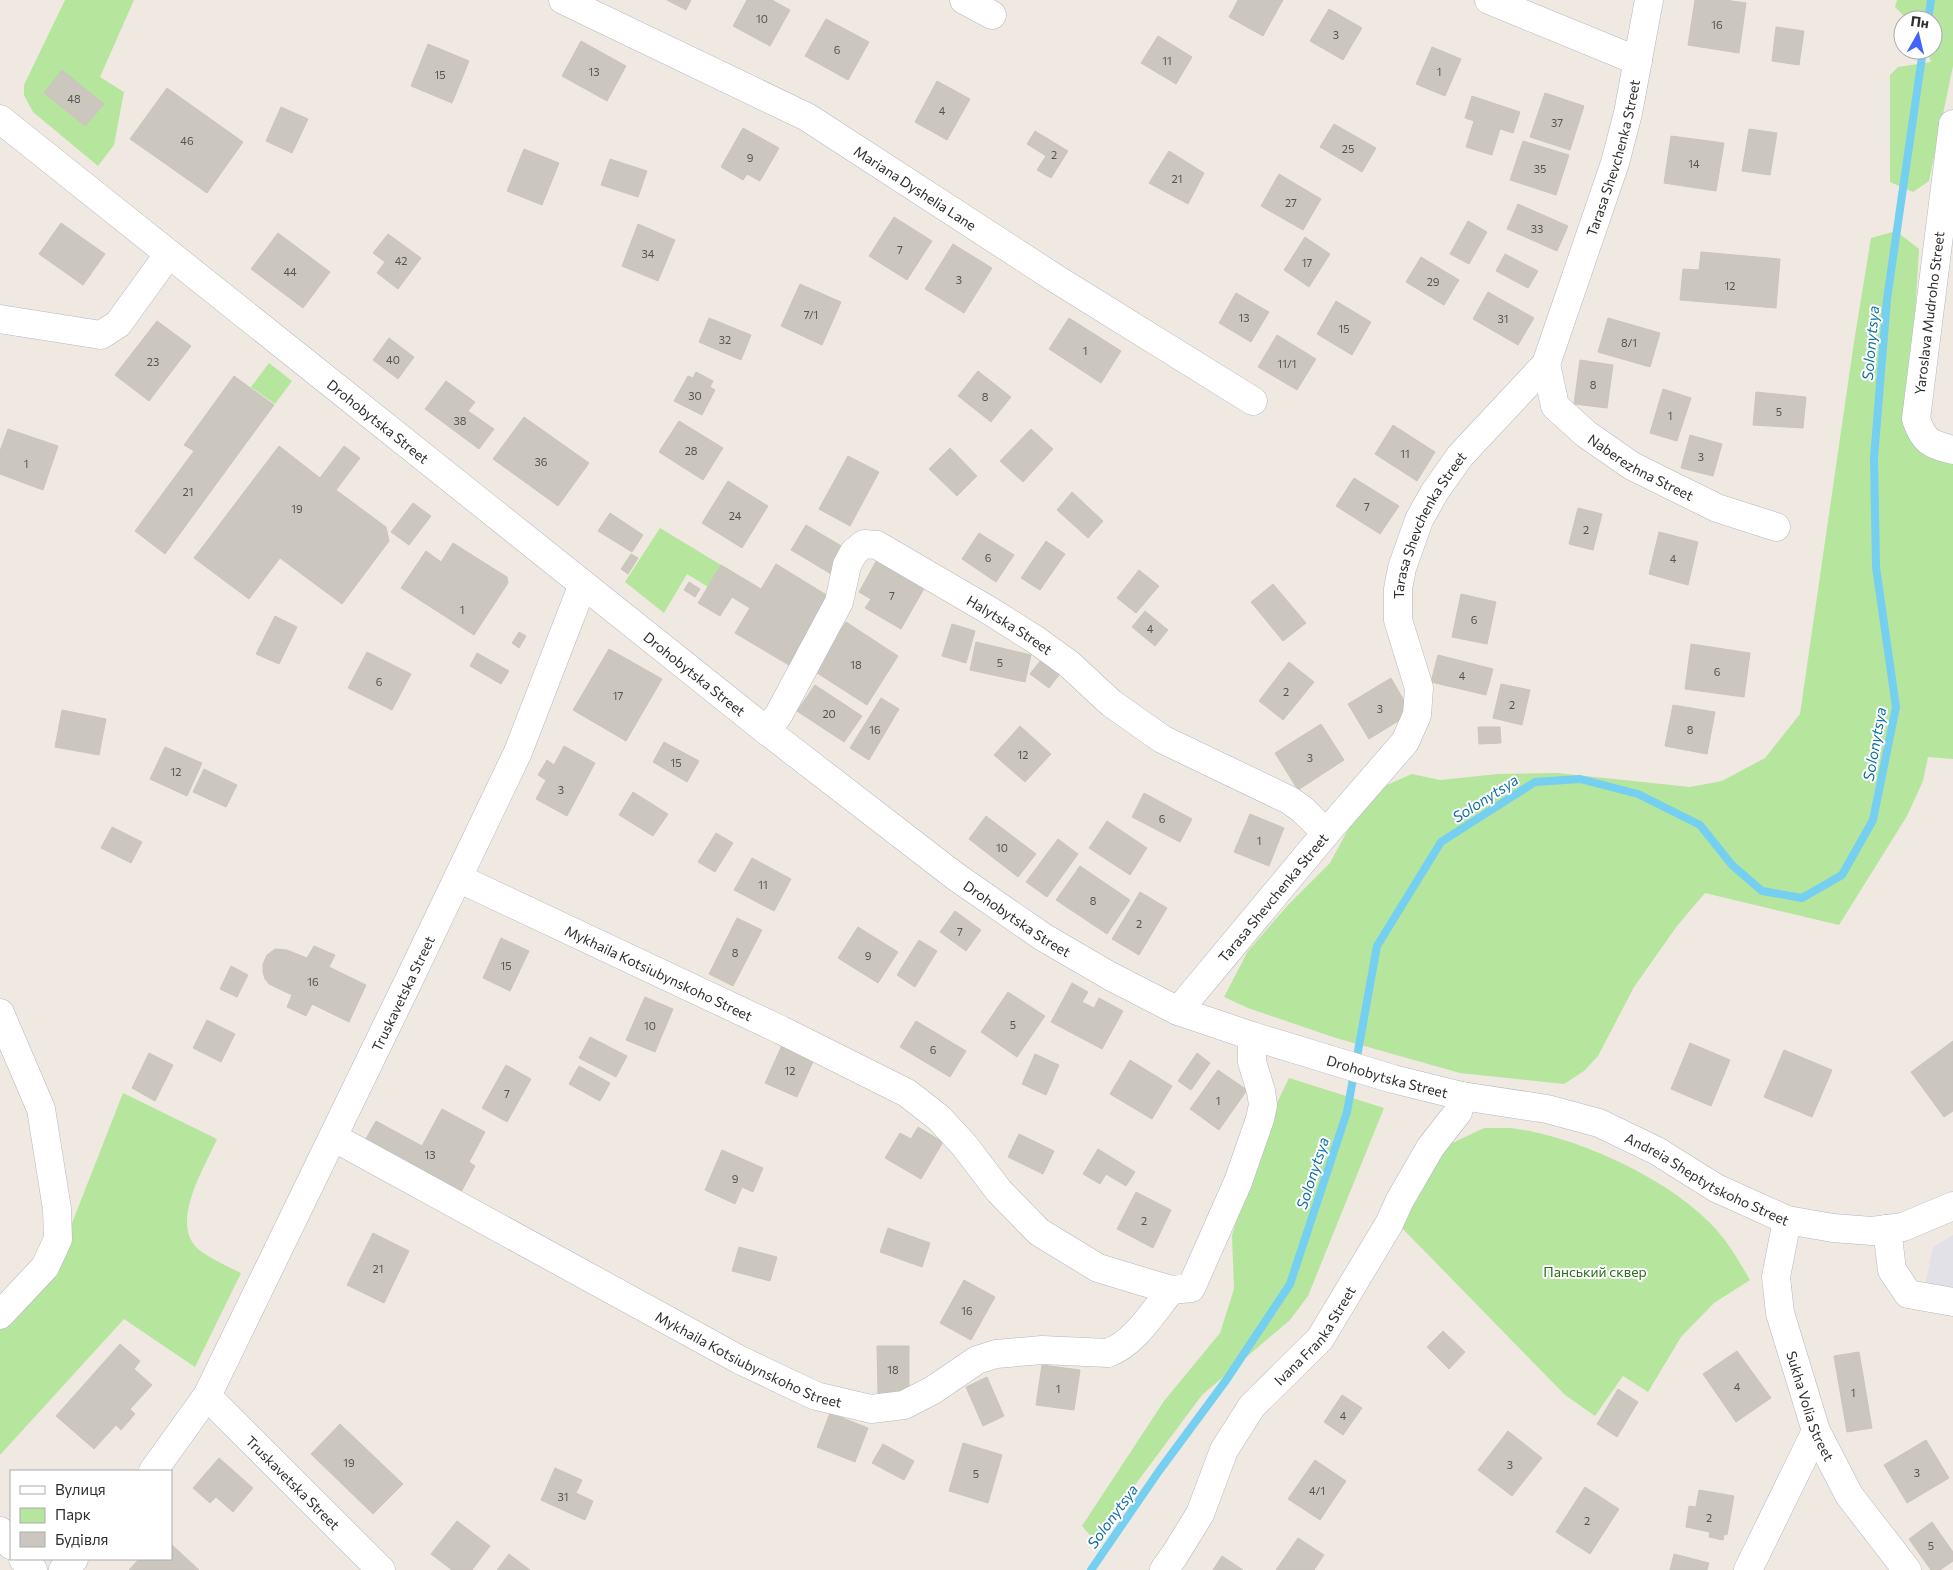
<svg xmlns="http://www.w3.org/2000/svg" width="1953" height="1570" viewBox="0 0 1953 1570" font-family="Commissioner,sans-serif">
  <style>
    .industrial { fill: #e3e1e8 }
    .green { fill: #b6e59e }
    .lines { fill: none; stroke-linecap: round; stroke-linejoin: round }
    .stream { stroke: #75cff0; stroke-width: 8 }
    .building { fill: #cbc7bf; stroke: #cbc5ba }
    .minor-casing { stroke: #b4b7c1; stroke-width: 29 }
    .minor { stroke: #fff; stroke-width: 28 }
    .labels { text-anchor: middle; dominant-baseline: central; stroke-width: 4; stroke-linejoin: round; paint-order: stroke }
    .number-label { font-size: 11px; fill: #555452 }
    .street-label { font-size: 14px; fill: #2e2e2e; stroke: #fff }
    .park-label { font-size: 14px; fill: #2c6e1b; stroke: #fff }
    .water-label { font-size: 15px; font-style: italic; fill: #0d6fa3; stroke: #fff }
  </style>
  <rect width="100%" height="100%" fill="#efe9e1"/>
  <path class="industrial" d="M1953 1235V1296L1924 1291 1933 1247Z"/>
  <path class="green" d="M65 0H134L100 77 124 92 114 145 98 166 33 112 24 95V85Z
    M1897 0H1953V66L1929 181 1913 192 1890 182V75L1898 67 1931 62 1927 50H1933V20H1908L1895 7Z
    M1896 231 1919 249 1908 432C1918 454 1931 453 1953 459V759L1928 757 1923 781 1907 816 1839 925 1705 893 1677 926 1634 987 1598 1056 1584 1071 1564 1084 1460 1073 1336 1038 1248 1008 1224 997 1248 951 1288 905 1330 863 1350 826 1382 787 1412 774 1440 780 1498 774 1557 773 1690 787 1722 781 1765 758 1800 714 1854 342 1871 238Z
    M269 363 292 381 275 404 251 387Z
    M660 528 721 565 708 587 687 574 664 613 625 582Z
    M1289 1078 1384 1108 1308 1296 1290 1320 1202 1395 1094 1540 1082 1526 1164 1401 1220 1333 1234 1289 1232 1235 1273 1111Z
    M123 1093 217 1139C205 1167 170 1221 197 1248 205 1256 229 1267 241 1273L195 1367 124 1319 0 1455V1326L65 1241Z
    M1484 1128C1492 1128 1502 1128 1510 1128 1574 1135 1667 1178 1711 1224 1727 1240 1739 1261 1750 1280L1714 1303 1681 1337 1648 1392 1623 1376 1595 1416 1565 1395 1400 1226 1446 1146Z"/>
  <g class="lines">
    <path class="stream" d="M1928 20 1931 0
      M1091 1570 1159 1471 1227 1379 1290 1284 1347 1112 1377 946 1441 842 1535 782 1580 779 1638 794 1700 825 1732 865 1762 891 1802 898 1842 875 1873 820 1896 707 1876 567 1874 458 1887 299 1923 50"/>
  </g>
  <path class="building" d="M667 0H691L686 10Z
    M747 0H772L790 10 770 46 733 26Z
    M1238 0H1283L1263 36 1229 17Z
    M1695 0H1725L1746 3 1739 53 1688 45Z
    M1329 9 1362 28 1343 60 1310 41Z
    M826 19 869 42 848 80 805 56Z
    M1776 27 1804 31 1799 65 1772 61Z
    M1158 36 1192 57 1176 84 1141 63Z
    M581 41 626 66 607 101 562 76Z
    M428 44 469 61 452 103 411 86Z
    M1432 47 1461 59 1445 96 1416 84Z
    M62 70 104 104 85 126 44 93Z
    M937 81 970 99 947 140 915 122Z
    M167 88 243 142 207 193 130 139Z
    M1545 93 1584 106 1570 150 1530 137Z
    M1472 96 1520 112 1513 133 1465 118Z
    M281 107 308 119 292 153 266 141Z
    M1474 121 1500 129 1492 155 1466 147Z
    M1334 124 1376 148 1362 172 1320 147Z
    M743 128 779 148 760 181 747 174 743 180 721 167Z
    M1749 129 1777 133 1770 175 1742 171Z
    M1035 131 1068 151 1051 178 1037 170 1046 156 1027 144Z
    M1671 136 1724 143 1716 191 1664 183Z
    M1523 141 1569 155 1556 195 1510 180Z
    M524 149 559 163 542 205 507 191Z
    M1169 151 1204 173 1188 204 1149 183Z
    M610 159 647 171 638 197 601 185Z
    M1279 174 1321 199 1303 230 1261 206Z
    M1518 204 1568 226 1557 251 1507 229Z
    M894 217 932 241 907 280 869 256Z
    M1468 221 1487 232 1469 264 1450 254Z
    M61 223 105 254 83 285 39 254Z
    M638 224 675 240 658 281 622 266Z
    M278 233 330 272 303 308 251 269Z
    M388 234 421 258 398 289 377 273 385 262 373 253Z
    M1305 237 1330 254 1309 287 1284 270Z
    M953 244 992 268 964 313 925 289Z
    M1701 252 1780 259 1776 308 1680 300 1683 269 1699 270Z
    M1505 254 1538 271 1528 288 1496 271Z
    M1421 257 1459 280 1444 305 1406 282Z
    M800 284 841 302 822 345 781 326Z
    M1488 292 1534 318 1518 345 1473 319Z
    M1236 293 1269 312 1251 342 1219 323Z
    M1336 301 1371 322 1352 355 1317 334Z
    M709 318 751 335 741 360 699 342Z
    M1069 318 1121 351 1101 383 1049 349Z
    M1608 318 1660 333 1650 367 1598 352Z
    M157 321 191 346 149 401 115 375Z
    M1277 335 1316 359 1297 390 1258 367Z
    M389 338 414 357 398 379 373 360Z
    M1580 360 1613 365 1607 408 1574 404Z
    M978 371 1011 397 991 422 958 396Z
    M696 372 713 381 710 387 715 390 702 415 674 401 688 376 693 378Z
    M234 376 274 405 165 554 135 531 194 451 184 445Z
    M446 381 475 402 468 411 494 429 479 449 425 409Z
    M1663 389 1691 398 1677 441 1650 433Z
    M1756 392 1806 397 1803 428 1753 425Z
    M524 417 589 463 558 506 493 459Z
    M679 421 723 448 703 480 659 452Z
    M1393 425 1435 452 1417 481 1375 454Z
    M8 429 58 446 43 490 0 474V451Z
    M1031 429 1053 449 1023 482 1000 461Z
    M1690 435 1722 444 1713 476 1681 468Z
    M279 446 320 478 344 446 360 458 336 490 386 527 389 541 342 604 280 558 249 599 194 558Z
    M950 448 977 476 957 496 929 469Z
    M848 456 879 472 850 526 819 509Z
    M1354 478 1399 506 1380 534 1336 506Z
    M728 481 768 506 742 548 702 523Z
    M1072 492 1103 521 1088 538 1057 510Z
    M413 503 431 516 409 545 391 532Z
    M1578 508 1602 514 1593 550 1569 544Z
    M610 513 643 535 632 552 598 531Z
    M806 525 848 550 833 575 791 550Z
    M1659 532 1698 542 1688 585 1649 574Z
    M979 533 1014 555 996 582 962 559Z
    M1046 541 1065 554 1040 590 1021 578Z
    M453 543 507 577 508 583 474 635 401 588 426 551 441 562Z
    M631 554 638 558 628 574 621 569Z
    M878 558 926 585 901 629 865 608 871 599 859 592Z
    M776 564 833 599 792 667 735 633Z
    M721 565 761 589 750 608 732 597 720 616 698 603Z
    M1139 570 1159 586 1136 613 1117 598Z
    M689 582 700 589 695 597 684 590Z
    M1273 584 1306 623 1283 641 1251 602Z
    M1461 594 1496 602 1487 644 1452 637Z
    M1145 611 1168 630 1155 646 1132 627Z
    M275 616 297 627 279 664 256 654Z
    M846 622 898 656 867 705 814 671Z
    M952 624 975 631 966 663 942 656Z
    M519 632 526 636 519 648 512 643Z
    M976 642 1031 655 1025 682 970 670Z
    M1691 644 1750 653 1744 697 1685 689Z
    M609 649 662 679 626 741 573 710Z
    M367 652 411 674 392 710 348 688Z
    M477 653 509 671 501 684 470 666Z
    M1438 655 1493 669 1486 695 1431 682Z
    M1044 656 1063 670 1049 688 1030 674Z
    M1289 662 1314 682 1283 720 1259 701Z
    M1391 678 1411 713 1369 739 1348 704Z
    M1501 684 1530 690 1522 725 1493 718Z
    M815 685 862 716 844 742 797 711Z
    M881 698 899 709 869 760 850 748Z
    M1673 705 1715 712 1707 754 1665 746Z
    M62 710 106 719 99 755 55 747Z
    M1321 724 1344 760 1298 790 1275 753Z
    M1020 726 1051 754 1025 782 994 755Z
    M1478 727H1500L1501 743 1479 744Z
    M664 742 699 761 687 782 653 762Z
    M564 746 595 763 567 816 536 799 546 780 538 775 547 760 554 765Z
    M165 747 202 763 187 796 150 779Z
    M204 769 237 785 226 807 193 792Z
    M633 792 668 814 653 836 619 815Z
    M1144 793 1192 819 1180 842 1132 817Z
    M1250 814 1284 828 1269 866 1234 852Z
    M986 816 1036 854 1018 877 969 839Z
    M1107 821 1147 848 1130 875 1089 848Z
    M112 827 142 842 131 863 101 848Z
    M716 833 733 843 715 872 698 862Z
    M1058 839 1078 854 1047 897 1026 882Z
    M752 858 791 879 774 911 734 890Z
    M1080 866 1130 900 1107 934 1056 900Z
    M1140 892 1167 908 1139 955 1112 939Z
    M955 911 981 930 966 951 940 932Z
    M737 918 762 930 733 986 709 974Z
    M858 927 898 952 878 983 838 958Z
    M501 938 529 951 510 991 483 978Z
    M919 940 937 951 915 987 897 975Z
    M314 946 335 955 329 967 366 985 349 1022 312 1004 306 1016 287 1007 292 995 269 984 265 979 263 972V964L267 955 275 949 287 950 307 958Z
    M231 966 248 975 237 997 220 989Z
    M1072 983 1088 992 1082 1002 1094 1008 1099 998 1123 1011 1102 1049 1051 1022Z
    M1008 992 1045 1016 1017 1057 981 1032Z
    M645 997 673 1009 655 1052 626 1040Z
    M207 1020 235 1034 221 1062 193 1048Z
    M916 1021 966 1051 950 1077 900 1047Z
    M590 1037 627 1056 616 1077 579 1058Z
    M1953 1041V1111L1944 1117 1911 1072Z
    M783 1043 815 1057 797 1097 765 1083Z
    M1690 1043 1730 1060 1711 1106 1671 1089Z
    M1784 1050 1832 1070 1812 1117 1764 1097Z
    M149 1053 173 1065 155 1101 132 1088Z
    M1197 1053 1210 1063 1191 1090 1178 1081Z
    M1035 1054 1059 1065 1046 1095 1022 1084Z
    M1130 1060 1172 1086 1152 1119 1110 1094Z
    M506 1065 531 1079 507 1122 482 1108Z
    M579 1066 610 1083 600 1101 569 1084Z
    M1218 1070 1247 1090 1219 1130 1190 1109Z
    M442 1109 485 1132 469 1162 475 1166 460 1194 364 1142 376 1121 422 1146Z
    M918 1127 943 1142 921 1179 885 1158 900 1133 911 1139Z
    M1019 1134 1054 1151 1043 1174 1008 1157Z
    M1098 1149 1135 1172 1126 1186 1106 1174 1100 1184 1083 1174Z
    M722 1150 763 1168 753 1192 742 1187 735 1204 705 1190Z
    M1136 1192 1171 1210 1153 1248 1117 1229Z
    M888 1228 930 1243 922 1267 880 1252Z
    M373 1233 409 1251 384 1303 347 1285Z
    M739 1247 777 1257 770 1281 732 1271Z
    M964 1280 995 1297 971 1340 940 1323Z
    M1443 1331 1465 1352 1449 1369 1427 1347Z
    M120 1344 140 1361 134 1369 152 1385 130 1409 135 1414 121 1430 116 1425 94 1449 56 1416Z
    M877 1346H909V1392L878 1393Z
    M1737 1351 1771 1398 1736 1422 1703 1374Z
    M1859 1352 1872 1428 1847 1432 1834 1356Z
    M1042 1365 1080 1370 1074 1410 1036 1405Z
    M987 1377 1004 1416 983 1426 966 1387Z
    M1618 1389 1638 1402 1617 1437 1597 1424Z
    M1342 1395 1362 1408 1343 1435 1324 1422Z
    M830 1413 868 1428 855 1462 817 1447Z
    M340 1424 403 1484 373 1514 311 1454Z
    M1508 1431 1542 1458 1512 1496 1478 1470Z
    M1926 1440 1949 1478 1907 1503 1884 1465Z
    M963 1443 1002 1455 988 1503 949 1491Z
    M883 1444 914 1461 904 1480 872 1463Z
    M219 1458 253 1488 233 1512 216 1497 210 1503 193 1488Z
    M1315 1460 1346 1481 1320 1520 1288 1499Z
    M555 1468 582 1480 576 1493 593 1501 585 1520 541 1500Z
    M1585 1487 1619 1509 1590 1554 1556 1532Z
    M1699 1490 1734 1496 1727 1535 1724 1534 1723 1540 1709 1537 1710 1532 1686 1527 1689 1506 1696 1507Z
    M457 1521 490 1546 472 1570H452L431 1554Z
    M1932 1522 1953 1552V1561L1940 1570H1931L1909 1539Z
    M1298 1538 1324 1555 1314 1570H1276Z
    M171 1544 199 1570H129L139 1559H171Z
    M509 1554 530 1570H497Z
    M1674 1554 1709 1563 1707 1570H1670Z
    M1222 1556 1243 1570H1213Z"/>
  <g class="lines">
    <defs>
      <g id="minor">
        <path id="s1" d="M563 0 807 117 1058 280 1253 401"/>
        <path d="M964 0 992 15"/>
        <path d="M1489 0 1638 61"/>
        <path id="s2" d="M0 119 767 731 955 876 1043 937 1110 976 1178 1011 1252 1036 1393 1079 1462 1096 1547 1109 1599 1123 1657 1151 1716 1188 1787 1220 1833 1228 1872 1231 1903 1227 1953 1206"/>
        <path d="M1953 124 1916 419C1924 442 1930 444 1953 450"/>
        <path d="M0 319 101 335 118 324 168 255"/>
        <path id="s3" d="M1546 364 1555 406 1586 434 1632 466 1717 508 1776 527"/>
        <path id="s4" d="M767 731 779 714 839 602 847 565 854 552 864 544 877 545 990 611 1036 640 1069 664 1111 703 1162 739 1289 800 1302 809 1326 833"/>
        <path id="s5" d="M458 878 781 1030 907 1093 939 1118 964 1145 999 1191 1039 1232 1098 1268 1171 1290 1191 1288 1238 1182 1260 1119 1263 1105 1261 1091 1252 1062V1036"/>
        <path id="s6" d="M1178 1011 1326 833 1405 742 1417 715 1419 688 1398 620V589L1402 568 1419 520 1434 493 1460 456 1546 364 1615 163 1628 113 1649 0"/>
        <path d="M0 1013 41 1109 57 1209 58 1239 45 1267 0 1315"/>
        <path id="s7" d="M333 1137 740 1360 816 1396 871 1409 904 1405 933 1390 977 1360 996 1354 1042 1350 1108 1353C1135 1343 1153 1312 1171 1290"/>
        <path id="s8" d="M1787 1220 1776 1277 1780 1313 1816 1431 1849 1495 1907 1570"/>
        <path d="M1887 1229 1892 1270 1908 1294 1953 1302"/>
        <path id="s9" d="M207 1396 381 1570"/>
        <path id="s10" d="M153 1471 207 1396 409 980 518 752 583 584"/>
        <path d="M0 1531 11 1545"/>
        <path d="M23 1559 33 1570"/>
        <path d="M63 1570 74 1559"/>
        <path id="s11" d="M1164 1570 1174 1556 1200 1514 1224 1450 1252 1406 1320 1339 1389 1224 1400 1200 1430 1148 1458 1112 1462 1096"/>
        <path d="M1748 1570 1816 1431"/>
      </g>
    </defs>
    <use href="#minor" class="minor-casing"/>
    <use href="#minor" class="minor"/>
  </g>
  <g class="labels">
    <g class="number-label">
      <text x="762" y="18">10</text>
      <text x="1717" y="24">16</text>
      <text x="1336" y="34">3</text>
      <text x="837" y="49">6</text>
      <text x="1167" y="60">11</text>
      <text x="594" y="71">13</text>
      <text x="1439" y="71">1</text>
      <text x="440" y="74">15</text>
      <text x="74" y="98">48</text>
      <text x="942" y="110">4</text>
      <text x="1557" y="122">37</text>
      <text x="187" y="140">46</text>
      <text x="1348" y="148">25</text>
      <text x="1054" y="154">2</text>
      <text x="750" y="157">9</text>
      <text x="1694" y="163">14</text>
      <text x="1540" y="168">35</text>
      <text x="1177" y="178">21</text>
      <text x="1291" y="202">27</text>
      <text x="1537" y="228">33</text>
      <text x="900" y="249">7</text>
      <text x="648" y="253">34</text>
      <text x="401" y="260">42</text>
      <text x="1307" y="262">17</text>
      <text x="290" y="271">44</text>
      <text x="959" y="279">3</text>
      <text x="1433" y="281">29</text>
      <text x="1730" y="285">12</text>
      <text x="811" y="314">7/1</text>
      <text x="1244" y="317">13</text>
      <text x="1503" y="318">31</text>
      <text x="1344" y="328">15</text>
      <text x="725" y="339">32</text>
      <text x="1629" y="342">8/1</text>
      <text x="1085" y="350">1</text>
      <text x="393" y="359">40</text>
      <text x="153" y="361">23</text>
      <text x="1287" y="363">11/1</text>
      <text x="1593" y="384">8</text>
      <text x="695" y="395">30</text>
      <text x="985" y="396">8</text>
      <text x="1779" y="411">5</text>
      <text x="1670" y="415">1</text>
      <text x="460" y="420">38</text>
      <text x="691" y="450">28</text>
      <text x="1405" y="453">11</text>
      <text x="1701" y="456">3</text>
      <text x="541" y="461">36</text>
      <text x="26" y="463">1</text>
      <text x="188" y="491">21</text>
      <text x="1367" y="506">7</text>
      <text x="297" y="508">19</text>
      <text x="735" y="515">24</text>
      <text x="1586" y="529">2</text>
      <text x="988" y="557">6</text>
      <text x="1673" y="558">4</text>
      <text x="892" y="595">7</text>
      <text x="462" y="609">1</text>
      <text x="1474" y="619">6</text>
      <text x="1150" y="628">4</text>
      <text x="1000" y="662">5</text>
      <text x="856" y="664">18</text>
      <text x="1717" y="671">6</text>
      <text x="1462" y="675">4</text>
      <text x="379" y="681">6</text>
      <text x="1286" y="691">2</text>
      <text x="618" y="695">17</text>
      <text x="1512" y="704">2</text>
      <text x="1380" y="708">3</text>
      <text x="829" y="713">20</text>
      <text x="875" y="729">16</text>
      <text x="1690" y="729">8</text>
      <text x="1023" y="754">12</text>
      <text x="1310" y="757">3</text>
      <text x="676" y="762">15</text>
      <text x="176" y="771">12</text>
      <text x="561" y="789">3</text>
      <text x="1162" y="818">6</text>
      <text x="1259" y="840">1</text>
      <text x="1002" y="847">10</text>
      <text x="763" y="884">11</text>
      <text x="1093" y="900">8</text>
      <text x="1139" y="923">2</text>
      <text x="960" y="931">7</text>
      <text x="735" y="952">8</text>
      <text x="868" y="955">9</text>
      <text x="506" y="965">15</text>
      <text x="313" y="981">16</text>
      <text x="1013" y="1024">5</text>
      <text x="650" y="1025">10</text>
      <text x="933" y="1049">6</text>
      <text x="790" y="1070">12</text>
      <text x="507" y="1093">7</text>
      <text x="1218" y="1100">1</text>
      <text x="430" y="1154">13</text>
      <text x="735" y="1178">9</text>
      <text x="1144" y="1220">2</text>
      <text x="378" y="1268">21</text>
      <text x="967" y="1310">16</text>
      <text x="893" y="1369">18</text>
      <text x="1737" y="1386">4</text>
      <text x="1058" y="1388">1</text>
      <text x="1853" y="1392">1</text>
      <text x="1343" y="1415">4</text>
      <text x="349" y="1462">19</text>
      <text x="1510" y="1464">3</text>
      <text x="1917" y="1472">3</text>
      <text x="976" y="1473">5</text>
      <text x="1317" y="1490">4/1</text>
      <text x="563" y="1496">31</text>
      <text x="1709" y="1517">2</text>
      <text x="1587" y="1520">2</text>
      <text x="1931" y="1545">5</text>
    </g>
    <g class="street-label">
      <text stroke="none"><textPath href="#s6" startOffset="1002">Tarasa Shevchenka Street</textPath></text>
      <text stroke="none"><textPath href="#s1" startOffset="400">Mariana Dyshelia Lane</textPath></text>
      <text transform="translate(1929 313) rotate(-83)">Yaroslava Mudroho Street</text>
      <text stroke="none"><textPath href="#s2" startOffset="484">Drohobytska Street</textPath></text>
      <text stroke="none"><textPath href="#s3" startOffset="149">Naberezhna Street</textPath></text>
      <text stroke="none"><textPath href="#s6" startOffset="582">Tarasa Shevchenka Street</textPath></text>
      <text stroke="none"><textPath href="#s4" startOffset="381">Halytska Street</textPath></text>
      <text stroke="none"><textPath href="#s2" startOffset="889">Drohobytska Street</textPath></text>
      <text stroke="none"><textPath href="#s6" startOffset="148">Tarasa Shevchenka Street</textPath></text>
      <text stroke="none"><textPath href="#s2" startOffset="1294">Drohobytska Street</textPath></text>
      <text stroke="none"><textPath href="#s5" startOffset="222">Mykhaila Kotsiubynskoho Street</textPath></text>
      <text stroke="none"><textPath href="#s10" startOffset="540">Truskavetska Street</textPath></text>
      <text stroke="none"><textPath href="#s2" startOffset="1699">Drohobytska Street</textPath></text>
      <text stroke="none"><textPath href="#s2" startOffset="2038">Andreia Sheptytskoho Street</textPath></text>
      <text stroke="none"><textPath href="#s11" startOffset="282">Ivana Franka Street</textPath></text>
      <text stroke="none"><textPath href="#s7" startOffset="472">Mykhaila Kotsiubynskoho Street</textPath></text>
      <text stroke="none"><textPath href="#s8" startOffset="192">Sukha Volia Street</textPath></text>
      <text stroke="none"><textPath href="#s9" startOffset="122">Truskavetska Street</textPath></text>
    </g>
    <g class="park-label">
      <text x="1595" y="1271">Панський сквер</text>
    </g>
    <g class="water-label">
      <text transform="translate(1870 343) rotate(-85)">Solonytsya</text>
      <text transform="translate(1874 744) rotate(-80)">Solonytsya</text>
      <text transform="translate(1485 798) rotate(-33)">Solonytsya</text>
      <text transform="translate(1312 1173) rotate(-72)">Solonytsya</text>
      <text transform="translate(1112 1516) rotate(-54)">Solonytsya</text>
    </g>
  </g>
  <rect x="10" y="1470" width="162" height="90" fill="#ffffff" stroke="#ababab"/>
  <rect x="20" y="1486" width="25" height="8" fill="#ffffff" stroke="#ababab"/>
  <text x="55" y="1495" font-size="15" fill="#2e2e2e">Вулиця</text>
  <rect x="20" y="1508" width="25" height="15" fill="#b6e59e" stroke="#ababab"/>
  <text x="55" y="1520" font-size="15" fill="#2e2e2e">Парк</text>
  <rect x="20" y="1532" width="25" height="15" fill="#cbc7bf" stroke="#ababab"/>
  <text x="55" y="1545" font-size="15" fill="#2e2e2e">Будівля</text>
  <g transform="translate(1918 35) rotate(8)"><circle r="24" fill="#ffffff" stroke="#ababab"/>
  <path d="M0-4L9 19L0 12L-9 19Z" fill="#4264fb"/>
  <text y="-8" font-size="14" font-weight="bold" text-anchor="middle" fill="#2e2e2e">Пн</text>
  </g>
</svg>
